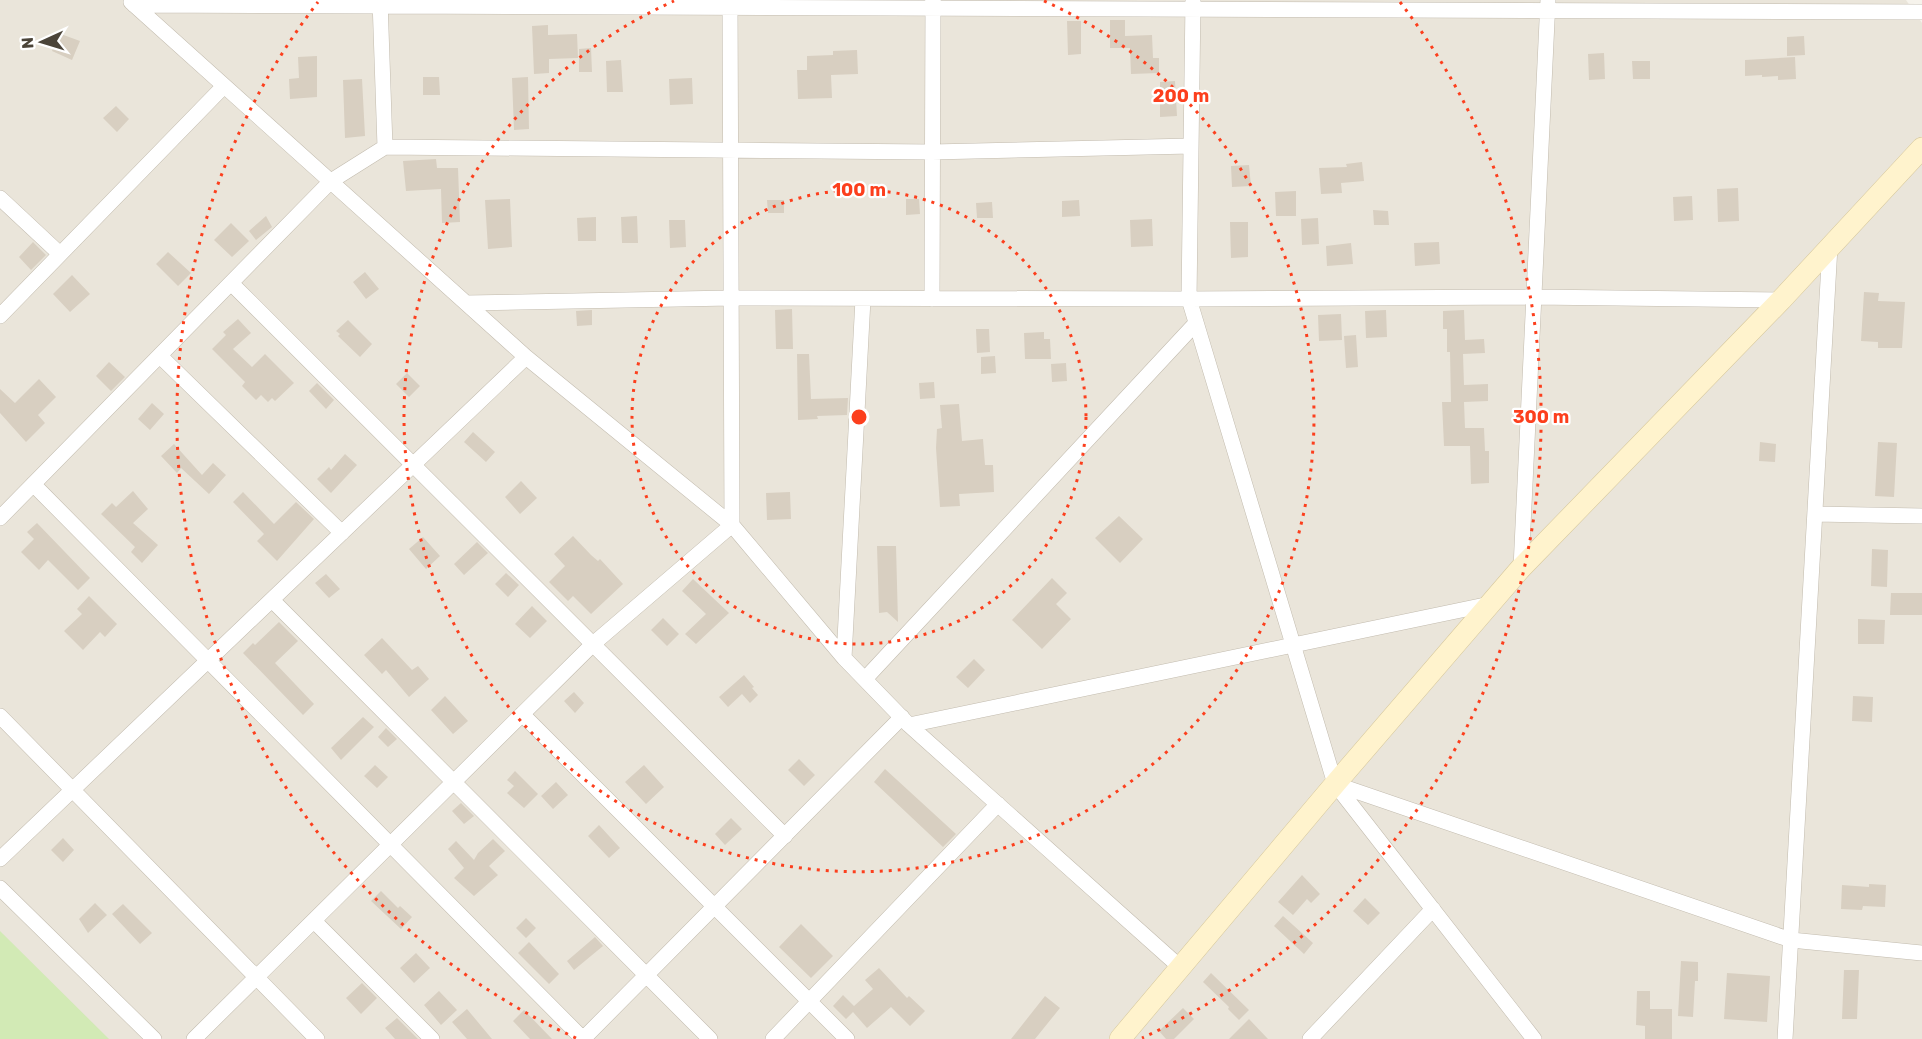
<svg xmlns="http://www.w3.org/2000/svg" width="1922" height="1039" viewBox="0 0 1922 1039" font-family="Rubik,sans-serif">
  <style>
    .residential { fill: #eae5da }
    .green { fill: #d2eab5 }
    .building { fill: #d8cfc1 }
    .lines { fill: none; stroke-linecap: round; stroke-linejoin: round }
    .street-casing { stroke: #c2bbae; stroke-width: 16 }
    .secondary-casing { stroke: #d6c79b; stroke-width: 22 }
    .street { stroke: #fff; stroke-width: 15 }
    .secondary { stroke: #fff3cd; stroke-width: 21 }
    .ring { fill: none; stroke: #fc3f1d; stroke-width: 3; stroke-dasharray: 3 6 }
    .centre { fill: #fc3f1d; stroke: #fff; stroke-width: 3 }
    .ring-label { font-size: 18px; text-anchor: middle; font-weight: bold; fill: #fc3f1d; stroke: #fff; stroke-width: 4.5; stroke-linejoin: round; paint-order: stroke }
  </style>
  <rect width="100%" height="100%" fill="#f6f3ec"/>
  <path class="residential" d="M0 0H1906L1922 23V1039H0Z"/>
  <path class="green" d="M0 931 109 1039H0Z"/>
  <path class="building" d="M1110 20H1125V36L1152 35 1153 58H1159V73L1131 74 1130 48H1110Z
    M1067 21H1081V54L1068 55Z
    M548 25V35L577 34 578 58 549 59V73L534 74 532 26Z
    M58 33 80 41 72 60 52 51Z
    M1804 36 1805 55 1787 56V37Z
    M591 48 592 72H579V49Z
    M857 50 858 74 831 75 832 98 798 99 797 70H807V56L833 55V51Z
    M1604 53 1605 79 1589 80 1588 54Z
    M317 56V97L290 99 289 79 299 78 298 57Z
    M1795 57 1796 79 1778 80V76L1762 77V75L1745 76V60Z
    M621 60 623 92H607L606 61Z
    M1632 61H1650V79H1633Z
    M423 77H439L440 95H423Z
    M528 77 529 129 514 130 512 78Z
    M692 78 693 104 670 105 669 79Z
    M362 79 365 136 345 138 343 80Z
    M1175 81 1177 116 1160 117V82Z
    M116 106 129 119 117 132 103 118Z
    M436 159 437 168H458L460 222 442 223 441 189 406 191 403 161Z
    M1362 162 1364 181 1341 183 1342 193 1321 194 1319 168 1347 167 1346 164Z
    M1249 165 1251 186 1232 187 1231 166Z
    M1738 188 1739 221 1718 222 1717 189Z
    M1296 191V216H1276L1275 192Z
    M1692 196 1693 220 1674 221 1673 197Z
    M510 199 512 247 488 249 485 200Z
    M906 199H919L920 214 906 215Z
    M767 200H784V213H768Z
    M1079 200 1080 216 1062 217V201Z
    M992 202 993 218H977L976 203Z
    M1373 210 1388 211 1389 225H1374Z
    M266 216 272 227 256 240 249 231Z
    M637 216 638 243H622L621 217Z
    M596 217V241H578L577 218Z
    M1318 218 1319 244 1302 245 1301 219Z
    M1152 219 1153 246 1131 247 1130 220Z
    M669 220H685L686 247 670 248Z
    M1230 222H1248V257L1231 258Z
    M231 223 249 241 232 257 214 240Z
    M33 242 46 255 31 270 19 257Z
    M1439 242 1440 264 1415 266 1414 243Z
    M1351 243 1353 264 1327 266 1326 246Z
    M168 252 191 273 178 286 156 264Z
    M365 272 379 289 366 299 353 282Z
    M72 275 90 294 70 312 53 294Z
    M1864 292 1879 293 1878 301 1905 302 1902 348H1878V342L1861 341Z
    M792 309 793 349H776L775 310Z
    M592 310V325L577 326 576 311Z
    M1386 310 1387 337 1366 338 1365 311Z
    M1464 310 1465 340 1484 339 1485 353 1463 354 1464 385 1488 384V401L1464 402 1465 428H1484L1485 451H1489V483L1471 484 1470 446H1444L1442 402H1451L1450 352H1447V329H1443V311Z
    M1341 314 1342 340 1319 341 1318 315Z
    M238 319 251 333 233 349 252 367 265 354 294 383 275 401 272 398 268 402 261 395 256 400 242 386 245 382 212 349 226 335 223 332Z
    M348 320 372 344 360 357 338 336 340 334 336 331Z
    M976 329H989L990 352 977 353Z
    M1044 332V339H1050L1051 359H1025L1024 333Z
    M1356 335 1358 367 1346 368 1344 336Z
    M797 354H809L811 399 848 398 847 415 817 416 818 419 798 420Z
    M995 356 996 373 981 374V357Z
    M109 362 125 377 111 391 96 376Z
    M1066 363 1067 381 1052 382 1051 364Z
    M407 373 420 386 409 397 396 384Z
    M39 379 56 397 38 415 45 423 26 442 0 413V389L15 403Z
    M934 382 935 398 920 399 919 383Z
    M317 383 334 400 326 409 309 391Z
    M152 403 164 414 150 430 138 419Z
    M959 404 962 441 983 439 985 465H993L994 492 959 494 960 506 940 507 936 448 937 429 942 428 940 405Z
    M473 432 495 452 486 462 464 442Z
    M1760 442 1776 444 1775 462 1759 461Z
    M1878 442 1897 443 1894 497 1875 496Z
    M174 444 202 475 213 463 226 475 209 494 181 468 177 473 161 456Z
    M345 454 357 465 331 493 317 479 329 467 331 470Z
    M521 481 537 498 520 514 505 497Z
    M133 491 148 509 133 523 158 545 142 563 131 552 135 547 101 514 112 503 116 507Z
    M243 492 274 524 296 502 314 519 277 561 257 541 264 534 233 502Z
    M790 492 791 519 767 520 766 493Z
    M1119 516 1143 539 1120 563 1095 538Z
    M37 523 90 578 78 590 48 560 39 570 21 552 34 539 27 532Z
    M573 536 591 555 598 561 600 559 623 584 591 614 573 596 568 601 549 582 565 566 554 554Z
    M423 537 440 556 426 569 409 549Z
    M477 542 488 553 464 575 454 564Z
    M877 546H896L898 622 887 612 879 613Z
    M1872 549 1888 550 1887 587 1871 586Z
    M506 573 519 585 508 597 495 584Z
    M326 574 340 589 329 598 315 583Z
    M1052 578 1067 593 1056 604 1071 619 1042 649 1012 620Z
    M693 579 729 613 696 644 685 634 706 614 682 591Z
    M1891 593H1922V615H1890Z
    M89 596 117 624 105 637 100 632 83 650 64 631 82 614 77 609Z
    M532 606 547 621 530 638 515 624Z
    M663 618 679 634 667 646 651 630Z
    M1858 619 1885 620 1884 644H1858Z
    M279 622 298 641 275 663 314 704 303 715 243 653 253 643 255 645Z
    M382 638 412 670 418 666 429 679 409 697 386 670 382 674 364 655Z
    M974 659 985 670 968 688 956 677Z
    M744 675 754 687 752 688 758 695 750 703 742 694 728 707 719 697Z
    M574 692 584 703 575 713 564 701Z
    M445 696 468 721 453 734 431 710Z
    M1853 696 1873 697 1872 722 1852 721Z
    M363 717 374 727 341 760 331 748Z
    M386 728 397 739 388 747 378 737Z
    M799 759 815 775 804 786 788 770Z
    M375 765 388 777 377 788 364 776Z
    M644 765 664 787 646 804 625 782Z
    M885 769 956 834 943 847 874 782Z
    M515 771 538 794 524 808 507 793 514 786 507 780Z
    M556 782 568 795 553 809 541 796Z
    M461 803 474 816 464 824 452 811Z
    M731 818 742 829 725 845 715 834Z
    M599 825 620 848 609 858 588 836Z
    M63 838 74 850 63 862 51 850Z
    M493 839 505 851 489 866 498 875 474 896 454 878 464 868 448 849 456 841 474 860 478 853Z
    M1302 875 1320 894 1311 903 1307 899 1293 915 1278 902Z
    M1869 884 1886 885 1885 907 1863 906 1862 910 1841 909 1842 885 1869 887Z
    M381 891 398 908 400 906 412 917 401 929 371 901Z
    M1365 898 1380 913 1368 925 1353 911Z
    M95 903 107 915 88 933 79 919Z
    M123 904 152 933 140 944 112 914Z
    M1283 916 1313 943 1304 954 1274 926Z
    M526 918 536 928 526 938 516 928Z
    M801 924 833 956 811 978 779 947Z
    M595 937 603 946 574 970 567 961Z
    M529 942 559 974 549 984 518 953Z
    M416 953 430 968 414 983 400 968Z
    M1681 961 1698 962V981H1695L1693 1017 1678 1016Z
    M879 968 907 998 909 996 925 1011 910 1026 891 1007 867 1028 853 1012 846 1019 833 1006 843 995 854 1006 873 989 865 980Z
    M1844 970H1859L1857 1019H1842Z
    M1211 973 1249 1010 1239 1020 1228 1009 1229 1007 1203 982Z
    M1727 973 1770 976 1767 1022 1724 1019Z
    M362 983 377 998 361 1014 346 998Z
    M439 991 457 1010 441 1025 424 1005Z
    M1637 991H1650V1009H1672V1039H1645V1026L1636 1025Z
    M1045 996 1060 1008 1035 1039H1011Z
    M1183 1008 1194 1019 1174 1039H1166L1159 1031Z
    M467 1009 492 1039H467L452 1022Z
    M524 1010 552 1039H530L513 1021Z
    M397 1018 418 1039H395L385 1028Z
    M1249 1019 1268 1039H1229Z"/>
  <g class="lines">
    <defs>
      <path id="street" d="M380 0 385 147
        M1193 1 1189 299 1335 784 1534 1039
        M131 2 526 357 732 525 844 658 909 725 1181 968
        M134 5 1922 12
        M0 198 60 254
        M231 283 785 836
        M932 299 933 0
        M467 303 731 298 1189 299 1534 297 1781 300
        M0 316 224 86
        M160 356 342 533
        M33 484 583 1039
        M1815 514 1922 516
        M0 518 331 181 385 147 932 152 1191 146
        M1521 568 1548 0
        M272 600 710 1039
        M844 658 863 299
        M865 679 1196 323
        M522 714 847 1039
        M0 716 317 1039
        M909 725 1490 604
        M1335 784 1791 940 1922 953
        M0 859 526 357
        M0 888 154 1039
        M314 921 432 1039
        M194 1039 593 644 732 525 730 0
        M583 1039 902 717
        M773 1039 998 804
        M1310 1039 1433 909
        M1785 1039 1830 246"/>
      <path id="secondary" d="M1120 1039 1335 784 1521 568 1781 300 1922 148"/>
    </defs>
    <use href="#street" class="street-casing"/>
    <use href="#secondary" class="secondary-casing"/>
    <use href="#street" class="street"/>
    <use href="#secondary" class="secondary"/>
  </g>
  <g class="ring">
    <circle cx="859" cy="417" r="227"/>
    <path d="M1044 1A455 455 0 1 1 674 1"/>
    <path d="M576 1038A682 682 0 0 1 318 2M1400 2A682 682 0 0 1 1142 1038"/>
  </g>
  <circle cx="859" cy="417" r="9" class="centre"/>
  <g class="ring-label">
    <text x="1181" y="102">200 m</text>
    <text x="859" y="196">100 m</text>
    <text x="1541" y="423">300 m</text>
  </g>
  <g transform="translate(42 42) rotate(266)" stroke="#ffffff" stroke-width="4.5" paint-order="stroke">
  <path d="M0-4.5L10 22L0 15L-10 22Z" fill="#4b4439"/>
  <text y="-9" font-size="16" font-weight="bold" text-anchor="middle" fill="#4b4439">N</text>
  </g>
</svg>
